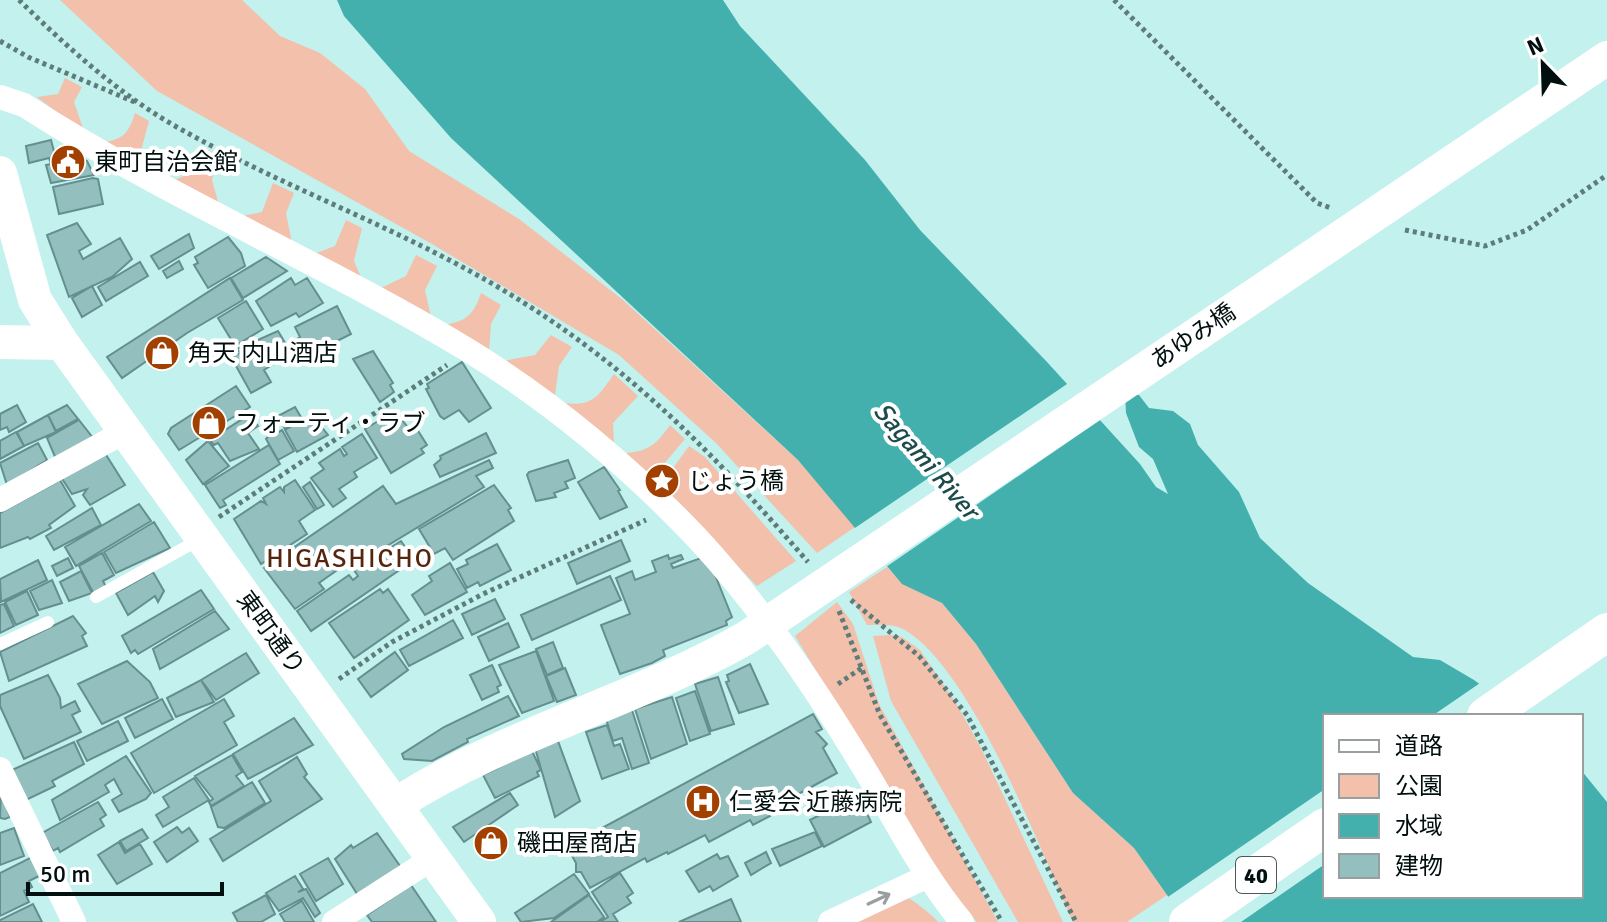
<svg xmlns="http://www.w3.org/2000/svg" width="1607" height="922" viewBox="0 0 1607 922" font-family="Signika,'Noto Sans JP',sans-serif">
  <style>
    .green { fill: #f2c0ab }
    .water { fill: #43b0ae }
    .pier { fill: #c2f1ee }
    .building { fill: #93c0be; stroke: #648f8e; stroke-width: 2 }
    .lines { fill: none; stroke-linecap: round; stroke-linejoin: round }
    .path { stroke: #5d7c7a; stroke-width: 5; stroke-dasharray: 4 4; stroke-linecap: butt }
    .lane { stroke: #fff; stroke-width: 12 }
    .street { stroke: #fff; stroke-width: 24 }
    .secondary { stroke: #fff; stroke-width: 34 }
    .primary { stroke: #fff; stroke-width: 38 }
    .oneway { stroke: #999f9f }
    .labels { text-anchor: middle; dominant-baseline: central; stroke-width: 8; stroke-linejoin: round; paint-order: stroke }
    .shield { fill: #fff; stroke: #4d5857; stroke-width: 2 }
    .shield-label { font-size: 22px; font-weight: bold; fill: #01100f }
    .poi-label { font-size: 24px; fill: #01100f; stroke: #fff; text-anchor: start }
    .street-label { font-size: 24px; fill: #01100f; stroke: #fff }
    .water-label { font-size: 26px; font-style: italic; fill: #1b4b4a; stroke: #fff }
    .neighbourhood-label { font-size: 26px; letter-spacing: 2px; fill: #55250d; stroke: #fff }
  </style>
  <rect width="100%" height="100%" fill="#c2f1ee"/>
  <path class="green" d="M60 0H242L280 36 320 53 365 89 409 151 519 219 623 300 798 460 855 527 817 553 716 443 619 355 432 244 157 91Z
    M65 78 82 87 74 102 85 134 37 97 58 94Z
    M135 113 149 121 142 147 155 175 101 143C124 139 128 134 135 113Z
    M205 148 218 155 212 180 220 209 170 182 193 172Z
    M273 183 294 193 286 213 292 243 238 217 262 212Z
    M346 220 362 228 354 261 363 282 314 254 335 246Z
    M416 255 437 266 425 290 431 317 379 289 406 276Z
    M481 293 501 305 491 324 489 352 445 325C467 321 474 314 481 293Z
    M551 335 572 347 559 366 555 395 503 361 535 355Z
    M614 374 638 396 613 423 614 446 565 403C593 407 599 395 614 374Z
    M670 425 685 439 652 478 624 453C648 452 657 444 670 425Z
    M689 446 705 457 796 561 757 586 660 486Z
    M887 567 903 584 942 603 976 644 1073 793 1134 848 1167 895 1127 922H1073C1040 849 973 674 908 632 895 623 883 625 867 625L849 592Z
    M837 602 853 624 879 704 998 922H977L951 894 795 636Z
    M891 635 902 637 920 650 956 703 981 748 1063 922H1018L891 701 873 636Z
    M905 896C912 899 934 916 938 922H851Z"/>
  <path class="water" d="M337 0H723L740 26 865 160 920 230 1047 362 1140 464 1156 487 1168 494 1153 459 1139 447 1126 413 1125 393 1139 395 1149 408 1173 411 1190 424 1198 445 1239 492 1260 538 1308 583 1413 657 1440 660 1474 680 1523 716H1325V896H1581V770L1607 802V922H1186L1134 848 1073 793 976 644 942 603 902 584 798 460 451 138 344 16Z"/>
  <path class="pier" d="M1070 382 1103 418 883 569 852 530Z
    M1483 681 1527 716H1432Z
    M1325 789V864L1241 922H1181L1165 899Z"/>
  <path class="building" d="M51 140 55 155 69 152 87 161 94 175 51 183 46 165 51 164 49 158 29 163 26 146Z
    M93 178 98 179 103 204 59 214 53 187Z
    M77 223 91 244 79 251 83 259 120 238 132 259 112 277 69 297 47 235Z
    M189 234 194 248 159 269 151 256Z
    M228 237 241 253 245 266 208 288 194 265 198 263 195 257Z
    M266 257 287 271 243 298 231 278Z
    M179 261 183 269 167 278 163 271Z
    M140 262 148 276 106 301 98 287Z
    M230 278 243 300 187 333 122 378 107 357Z
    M291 278 295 285 307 278 323 303 299 317 296 313 271 326 256 301Z
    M92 286 102 305 82 317 72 298Z
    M246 301 263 329 235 346 218 318Z
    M337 306 351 334 333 343 336 350 319 359 317 355 310 358 304 345 264 370 271 382 251 393 231 357 240 353 237 349 278 331 287 346 300 337 295 327Z
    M373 351 393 383 390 385 394 392 380 402 353 359Z
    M462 362 491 408 469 422 459 410 444 419 440 416 426 389 429 388 427 384Z
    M236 386 250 407 179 450 168 434 171 428Z
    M17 405 26 422 9 432 7 427 0 430V414Z
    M67 405 78 419 56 431 48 415Z
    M295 407 302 419 285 429 278 416Z
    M395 411 410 430 415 426 427 445 421 449 424 453 391 473 365 429Z
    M250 414 258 426 248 433 259 449 230 461 218 443 214 445 210 440Z
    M48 415 56 432 24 446 17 432Z
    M312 415 328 435 297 452 285 430Z
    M79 420 93 438 56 459 47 438Z
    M276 428 279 432 282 430 294 451 278 460 266 439Z
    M16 432 24 446 0 459V441Z
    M486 433 496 453 440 477 434 465 441 459 440 456Z
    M362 434 377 458 354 472 357 477 339 489 346 498 333 507 311 478 324 469 319 463 340 449 344 456 347 454 342 447Z
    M208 441 229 466 203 484 186 460Z
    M38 443 47 460 7 485 0 463Z
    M269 445 280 464 223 500 226 505 220 508 205 485Z
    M103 450 125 485 90 505 83 495 87 489 72 494 61 477Z
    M489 460 493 468 476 476 484 487 372 555 367 549 319 583 324 589 295 609 264 568 383 486 396 504Z
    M568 460 575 478 565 482 568 488 554 493 556 497 536 501 527 475 529 472Z
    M604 467 620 490 618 491 627 507 600 519 578 482Z
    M60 480 75 506 49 525 51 528 30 539 28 537 0 548V513Z
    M295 480 315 510 299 521 307 534 261 564 234 519 261 501 266 504 263 498 280 487 284 492V487Z
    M310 482 324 505 317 509 303 487Z
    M494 485 511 508 508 510 514 521 453 560 445 548 434 554 419 529Z
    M139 504 151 521 76 566 65 547Z
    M92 508 101 525 54 550 46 536Z
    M154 522 170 548 116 573 104 552Z
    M621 540 630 561 577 584 568 563Z
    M401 541 414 560 311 631 297 611 349 575 353 580 358 576 354 570Z
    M497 544 511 570 480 586 478 582 467 588 457 569 468 564 466 560Z
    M102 553 114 575 103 581 106 587 94 594 79 566Z
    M668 555 669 559 681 555 683 559 671 564 673 568 701 558 711 565 732 617 726 621 727 625 663 650 665 656 652 663 620 674 601 625 630 614 616 578 632 571 635 580 656 572 652 561Z
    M68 558 73 568 57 576 52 566Z
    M38 560 47 580 1 602 0 579Z
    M450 563 467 592 425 615 412 595 432 581 429 576Z
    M81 571 92 593 69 601 60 582Z
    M153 572 164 591 158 602 155 596 128 615 116 593Z
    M610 576 621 600 532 640 521 615Z
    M52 580 62 603 39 610 30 591Z
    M380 589 383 593 388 589 409 620 354 658 329 623Z
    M201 590 214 609 138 654 135 650 131 653 122 636Z
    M27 591 38 615 16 625 5 602Z
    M495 599 505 619 472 635 462 614Z
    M4 604 14 626 0 633V605Z
    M215 611 229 629 160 669 153 649Z
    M73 616 86 633 82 636 87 646 9 681 0 652Z
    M453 620 463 638 409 666 400 650Z
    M508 623 519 647 489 661 478 637Z
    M553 642 563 668 547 675 536 649Z
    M536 651 554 701 522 713 499 665Z
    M395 652 408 670 371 697 358 679Z
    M246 653 259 673 216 700 201 680Z
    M127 661 150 682 158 698 102 724 78 684Z
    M750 664 768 704 739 713 726 682 729 681 727 675Z
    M492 665 501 685 497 687 499 692 482 700 470 675Z
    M565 668 576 695 557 702 546 676Z
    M48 675 60 698 61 708 75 701 80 711 72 715 81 732 24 759 0 706V695Z
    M718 677 734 724 711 731 695 684Z
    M201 680 214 702 176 717 167 698Z
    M695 691 710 734 690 741 676 698Z
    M508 696 519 716 467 739 468 742 432 761 404 759 402 754 444 727Z
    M672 697 687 744 651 759 635 709Z
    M162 699 173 719 135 738 125 718Z
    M224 699 234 716 224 722 237 745 154 793 131 753Z
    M631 707 649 763 632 769 622 738 613 741 605 716Z
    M813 714 822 729 816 732 827 744 823 748 837 773 767 811 770 816 753 825 750 820 709 842 705 835 668 854 667 852 647 862 645 858 590 888 581 872H576V863L567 847Z
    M294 718 313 745 248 779 233 754Z
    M118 721 128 741 87 761 77 741Z
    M607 725 614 746 620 744 629 769 602 779 586 732Z
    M558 741 580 801 555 817 535 748Z
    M74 742 84 764 52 781 55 786 26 800 12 770Z
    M532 751 541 770 537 772 539 776 495 798 483 775Z
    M232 755 242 772 236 776 244 786 211 806 209 802 213 799 195 776Z
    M126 756 151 793 146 799 119 812 112 800 122 794 114 779 105 785 109 792 60 820 52 800Z
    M297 757 307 774 304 777 322 799 223 861 210 839 271 801 259 781Z
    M194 778 209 800 163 827 156 815 169 807 163 797Z
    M252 782 265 803 224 828 218 827 211 807Z
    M1 790 10 817 5 819 0 818Z
    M510 793 518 805 464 842 453 827Z
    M848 794 851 799 858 795 871 822 824 847 810 820 837 806 835 802Z
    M98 802 106 815 100 819 104 826 60 852 58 848 53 851 42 833Z
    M177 827 182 833 189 828 198 841 167 862 154 842Z
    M14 828 24 856 0 865V833Z
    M142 829 148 838 126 851 120 841Z
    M815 832 822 846 780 866 772 849Z
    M377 833 400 866 359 897 335 859 351 845 353 848Z
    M119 842 125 853 140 844 152 864 117 884 98 855Z
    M766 852 771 863 751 875 745 863Z
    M717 854 720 859 728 856 738 876 713 891 710 886 699 892 686 871Z
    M32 857 41 875 29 881 32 887 24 891 29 902 0 916V873Z
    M328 858 343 884 316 901 300 874Z
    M620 873 633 893 627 897 631 903 613 914 618 922H600L608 917 592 892Z
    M574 874 589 894 554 918 521 922 515 913Z
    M295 876 303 889 298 892 306 889 320 913 315 917 303 898 279 911 266 893Z
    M411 885 436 922H372L367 915Z
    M266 895 275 914 261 922H238L233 913Z
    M589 895 604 917 597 922H551Z
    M731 899 741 922H679Z
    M302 901 314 922H285L280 914Z
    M33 904 42 922H0V920Z"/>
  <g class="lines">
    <path class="path" d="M19 0C68 48 123 98 184 131 286 188 398 228 498 287 625 362 712 451 808 562
      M1114 0 1317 203 1331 208
      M0 41 28 57 137 103
      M1405 230 1485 246 1527 230 1607 175
      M219 517 447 365
      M851 600 919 656 967 715 1076 922
      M839 611 880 715 1002 922
      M339 679 392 642 483 594 646 520
      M838 684 863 667"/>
    <path class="lane" d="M96 597 202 538
      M0 644 48 622"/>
    <path class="street" d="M0 97 24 105C166 197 322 262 466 349 551 401 629 466 698 539 759 605 813 684 859 760 893 815 921 873 962 922
      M0 500 126 431
      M0 769 74 922
      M334 922 433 858
      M830 922 928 876"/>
    <path class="secondary" d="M0 173 35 300 62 343 479 922
      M0 342 62 343
      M395 805C505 734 633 702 746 638L1607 58"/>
    <path class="primary" d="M1486 716 1607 632
      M1188 922 1325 827"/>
  </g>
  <defs><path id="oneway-shaft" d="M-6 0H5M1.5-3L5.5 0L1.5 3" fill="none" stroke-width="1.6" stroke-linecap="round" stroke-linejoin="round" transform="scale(2)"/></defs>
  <use class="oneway" href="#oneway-shaft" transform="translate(879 899) rotate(-25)"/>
  <defs>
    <symbol id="civic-disc" viewBox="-11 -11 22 22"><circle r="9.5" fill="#a24000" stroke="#fff"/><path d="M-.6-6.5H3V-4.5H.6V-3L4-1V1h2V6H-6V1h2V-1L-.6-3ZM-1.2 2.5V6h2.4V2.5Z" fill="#fff"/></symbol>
    <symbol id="shop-disc" viewBox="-11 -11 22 22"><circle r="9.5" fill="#a24000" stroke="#fff"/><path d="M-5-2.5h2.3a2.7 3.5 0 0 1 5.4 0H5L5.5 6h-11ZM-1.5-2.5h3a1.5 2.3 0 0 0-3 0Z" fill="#fff"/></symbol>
    <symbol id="sight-disc" viewBox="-11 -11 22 22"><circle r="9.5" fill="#a24000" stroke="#fff"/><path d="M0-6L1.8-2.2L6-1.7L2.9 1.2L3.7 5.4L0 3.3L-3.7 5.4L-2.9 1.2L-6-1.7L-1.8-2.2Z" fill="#fff"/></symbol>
    <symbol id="hospital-disc" viewBox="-11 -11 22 22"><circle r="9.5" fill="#a24000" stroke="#fff"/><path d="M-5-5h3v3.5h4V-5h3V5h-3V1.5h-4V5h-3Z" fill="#fff"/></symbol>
  </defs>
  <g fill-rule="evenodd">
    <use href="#civic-disc" x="48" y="142" width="40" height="40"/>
    <use href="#shop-disc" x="142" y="333" width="40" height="40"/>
    <use href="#shop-disc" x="189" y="403" width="40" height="40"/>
    <use href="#sight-disc" x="642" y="461" width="40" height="40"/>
    <use href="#hospital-disc" x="683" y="782" width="40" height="40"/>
    <use href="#shop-disc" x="471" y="823" width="40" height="40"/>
  </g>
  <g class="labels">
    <rect class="shield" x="1236" y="857" width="40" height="36" rx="6"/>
    <g class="shield-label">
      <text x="1256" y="875">40</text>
    </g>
    <g class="poi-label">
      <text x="94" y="162">東町自治会館</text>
      <text x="188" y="353">角天 内山酒店</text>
      <text x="235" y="423">フォーティ・ラブ</text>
      <text x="688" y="481">じょう橋</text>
      <text x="729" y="802">仁愛会 近藤病院</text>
      <text x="517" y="843">磯田屋商店</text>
    </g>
    <g class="street-label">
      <text transform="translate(1193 336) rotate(-34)">あゆみ橋</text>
      <text transform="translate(271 633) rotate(54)">東町通り</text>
    </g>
    <g class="water-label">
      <text transform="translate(926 461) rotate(49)">Sagami River</text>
    </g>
    <g class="neighbourhood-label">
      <text x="350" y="559">HIGASHICHO</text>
    </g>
  </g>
  <rect x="1323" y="714" width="260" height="184" fill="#ffffff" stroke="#999f9f" stroke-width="2"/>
  <rect x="1339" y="740" width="40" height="12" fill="#ffffff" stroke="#999f9f" stroke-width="2"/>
  <text x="1395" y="754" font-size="24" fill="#01100f">道路</text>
  <rect x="1339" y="774" width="40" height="24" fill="#f2c0ab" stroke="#999f9f" stroke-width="2"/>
  <text x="1395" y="794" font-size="24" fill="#01100f">公園</text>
  <rect x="1339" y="814" width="40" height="24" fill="#43b0ae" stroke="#999f9f" stroke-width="2"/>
  <text x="1395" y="834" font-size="24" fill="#01100f">水域</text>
  <rect x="1339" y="854" width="40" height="24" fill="#93c0be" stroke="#999f9f" stroke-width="2"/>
  <text x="1395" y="874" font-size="24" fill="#01100f">建物</text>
  <g transform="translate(1543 64) rotate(337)" stroke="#ffffff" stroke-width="6" paint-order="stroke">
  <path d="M0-6L14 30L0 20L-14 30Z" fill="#01100f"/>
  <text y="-12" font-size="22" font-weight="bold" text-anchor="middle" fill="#01100f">N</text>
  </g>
  <path d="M28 882v12h194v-12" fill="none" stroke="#01100f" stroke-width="4"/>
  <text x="40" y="882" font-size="24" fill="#01100f" stroke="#ffffff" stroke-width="6" paint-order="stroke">50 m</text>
</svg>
